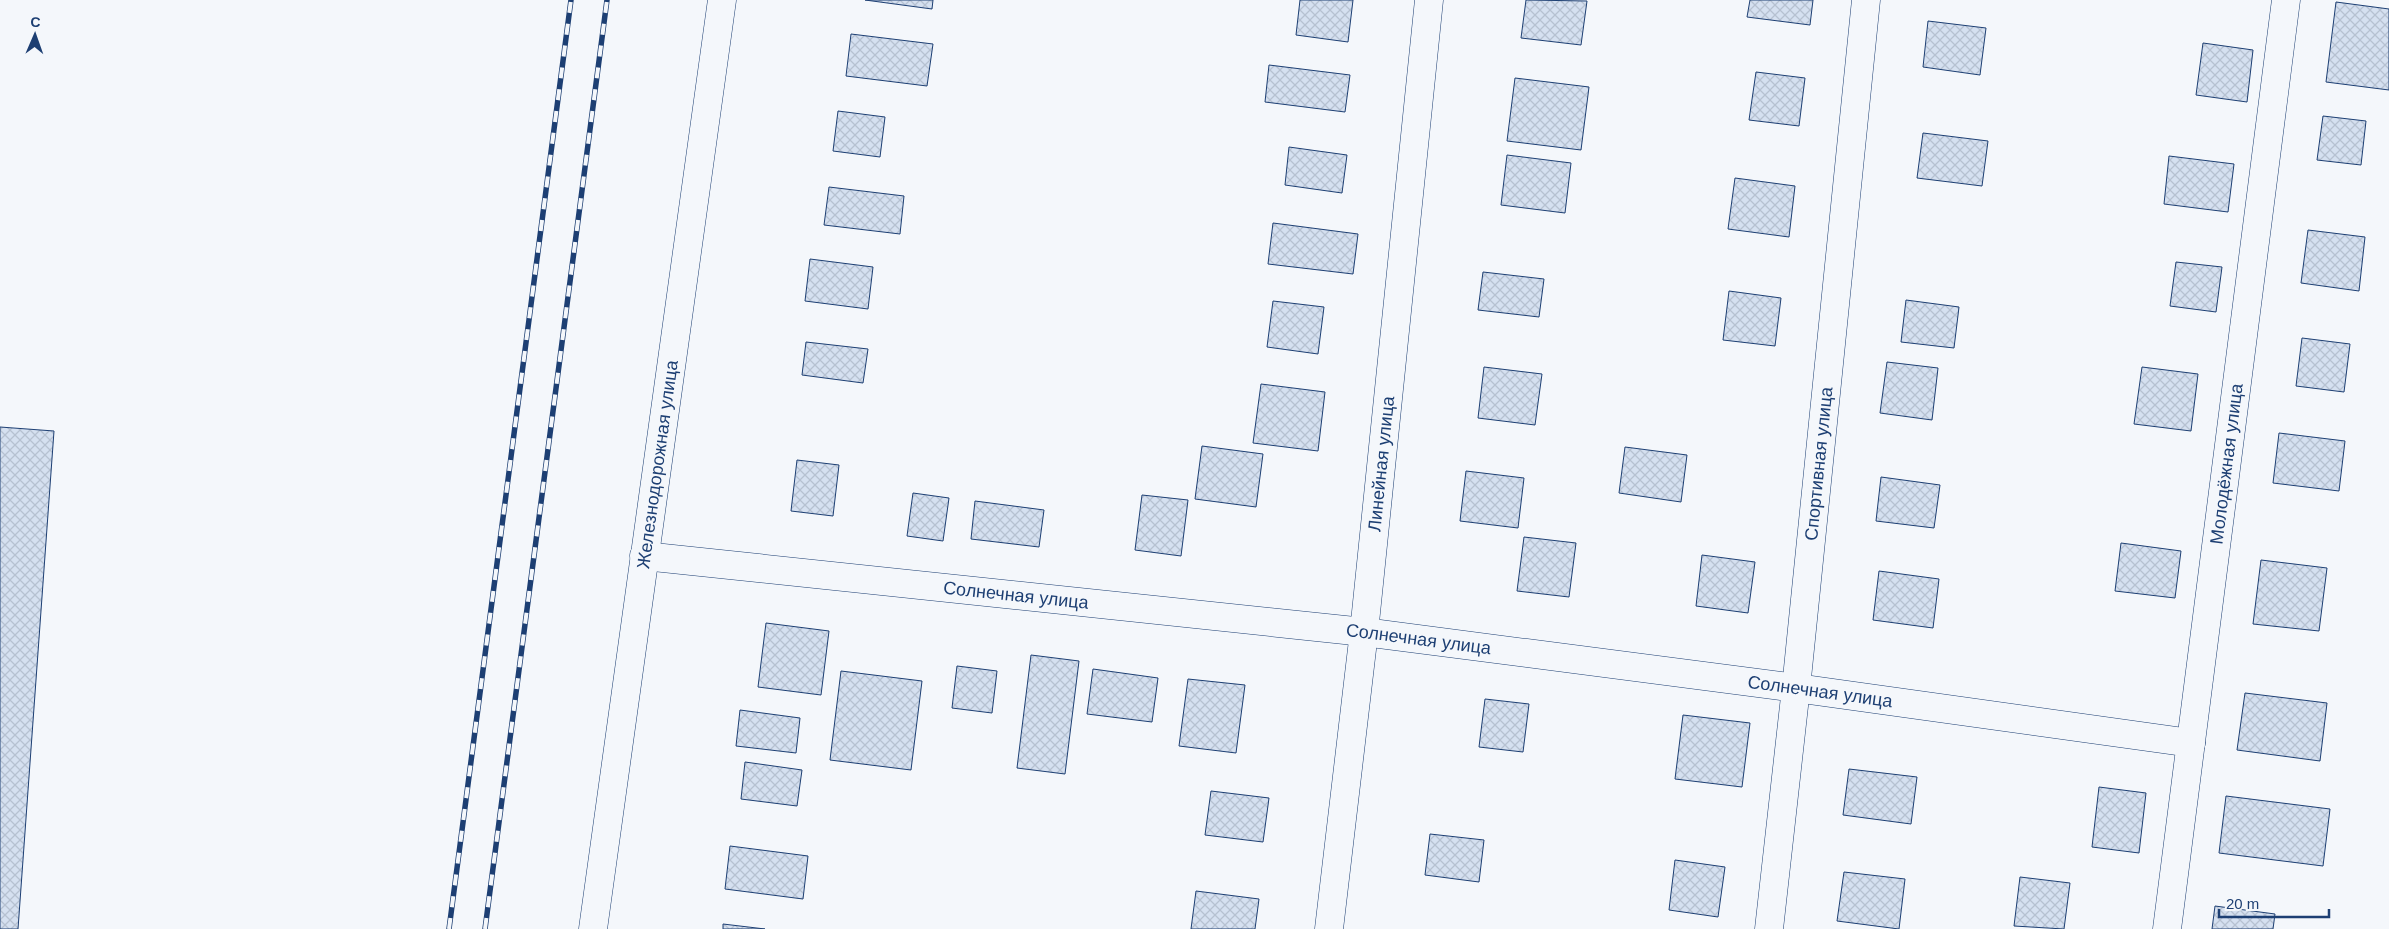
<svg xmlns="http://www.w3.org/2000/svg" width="2389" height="929" viewBox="0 0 2389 929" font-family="Arial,sans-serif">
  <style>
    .building { fill: url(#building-cross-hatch); stroke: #1d3f73 }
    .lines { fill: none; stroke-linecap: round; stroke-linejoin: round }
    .minor-casing { stroke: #1d3f73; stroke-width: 29 }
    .minor { stroke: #f4f7fb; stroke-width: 28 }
    .rail-casing { stroke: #1d3f73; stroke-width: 5.5 }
    .rail { stroke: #f4f7fb; stroke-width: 4; stroke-dasharray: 11; stroke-linecap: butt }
    .labels { text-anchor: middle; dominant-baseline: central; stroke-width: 4; stroke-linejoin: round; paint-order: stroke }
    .street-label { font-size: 18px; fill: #1d3f73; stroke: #f4f7fb }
  </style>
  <defs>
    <pattern id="building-cross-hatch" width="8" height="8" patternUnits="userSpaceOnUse" patternTransform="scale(1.25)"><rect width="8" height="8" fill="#d5e0f0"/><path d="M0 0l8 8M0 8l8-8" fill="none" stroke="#b6c1d1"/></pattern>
  </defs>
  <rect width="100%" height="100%" fill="#f4f7fb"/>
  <path class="building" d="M865 0H933L932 9Z
    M1300 0H1353L1348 42 1296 35Z
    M1526 0 1587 1 1581 45 1521 38Z
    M1750 0H1813L1810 25 1747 17Z
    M2336 2 2389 9V90L2326 82Z
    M1928 21 1986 28 1980 75 1923 67Z
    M851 34 933 44 927 86 846 76Z
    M2203 43 2253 50 2247 102 2196 95Z
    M1269 65 1350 75 1345 112 1265 102Z
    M1756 72 1805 78 1799 126 1749 120Z
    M1515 78 1589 87 1581 150 1507 141Z
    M838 111 885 117 880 157 833 151Z
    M2323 116 2366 121 2361 165 2317 160Z
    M1923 133 1988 141 1982 186 1917 178Z
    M1289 147 1347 155 1342 193 1285 185Z
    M1507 155 1571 163 1565 213 1501 205Z
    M2169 156 2234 164 2228 212 2164 204Z
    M1735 178 1795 186 1789 237 1728 229Z
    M829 187 904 196 900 234 824 225Z
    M1273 223 1358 234 1353 274 1268 264Z
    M2308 230 2365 237 2359 291 2301 283Z
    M810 259 873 267 868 309 805 301Z
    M2176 262 2222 267 2216 312 2170 306Z
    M1483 272 1544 279 1539 317 1478 310Z
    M1729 291 1781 298 1775 346 1723 340Z
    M1906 300 1959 307 1954 348 1901 342Z
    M1273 301 1324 307 1318 354 1267 347Z
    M2302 338 2350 344 2344 392 2296 386Z
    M806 342 868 349 863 383 802 375Z
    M1887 362 1938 368 1932 420 1880 413Z
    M1484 367 1542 374 1535 425 1478 418Z
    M2142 367 2198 374 2191 431 2134 424Z
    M1261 384 1325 392 1318 451 1253 443Z
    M0 427 54 431 18 929H0Z
    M2279 433 2345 441 2339 491 2273 483Z
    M1202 446 1263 454 1256 507 1195 499Z
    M1625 447 1687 455 1681 502 1619 493Z
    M797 460 839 465 833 516 791 511Z
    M1466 471 1524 478 1518 528 1460 521Z
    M1881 477 1940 485 1934 528 1876 521Z
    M913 493 949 498 943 541 907 536Z
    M1142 495 1188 500 1181 556 1135 550Z
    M975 501 1044 510 1039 547 971 539Z
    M1524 537 1576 543 1569 597 1517 591Z
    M2121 543 2181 551 2175 598 2115 591Z
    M1702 555 1755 562 1748 613 1696 606Z
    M2261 560 2327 568 2319 631 2253 624Z
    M1879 571 1939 579 1933 628 1873 620Z
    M766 623 829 631 821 695 758 687Z
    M1031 655 1079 661 1065 774 1017 768Z
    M957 666 997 671 992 713 952 708Z
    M1093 669 1158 678 1152 722 1087 714Z
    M841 671 922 681 911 770 830 760Z
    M1188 679 1245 685 1236 753 1179 746Z
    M2245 693 2327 703 2320 761 2237 750Z
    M1485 699 1529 704 1523 752 1479 747Z
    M740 710 800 718 796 753 736 746Z
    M1683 715 1750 723 1742 787 1675 779Z
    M745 762 802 770 797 806 741 799Z
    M1849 769 1917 777 1911 824 1843 815Z
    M2099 787 2146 793 2139 853 2092 847Z
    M1211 791 1269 798 1263 842 1205 835Z
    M2226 796 2330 809 2323 866 2219 853Z
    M1430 834 1484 840 1479 882 1425 875Z
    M730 846 808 856 803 899 725 889Z
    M1675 860 1725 867 1718 917 1669 910Z
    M1844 872 1905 879 1899 929 1837 921Z
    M2020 877 2070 883 2064 929 2014 926Z
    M1196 891 1259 899 1255 929H1191Z
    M2215 906 2275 914 2273 929H2212Z
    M723 924 765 929H723Z"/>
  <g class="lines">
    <defs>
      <g id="minor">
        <path id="s1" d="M644 556 1364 632 1796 688 2191 743"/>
        <path id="s2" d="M593 929 722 0"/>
        <path id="s3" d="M1329 929 1364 632 1429 0"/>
        <path id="s4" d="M1769 929 1796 688 1866 0"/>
        <path id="s5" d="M2167 929 2286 0"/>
      </g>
    </defs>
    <use href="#minor" class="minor-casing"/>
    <use href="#minor" class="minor"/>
    <defs>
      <path id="rail" d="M449 929 571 0
        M485 929 607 0"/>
    </defs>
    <use href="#rail" class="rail-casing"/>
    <use href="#rail" class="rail"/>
  </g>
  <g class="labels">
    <g class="street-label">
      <text stroke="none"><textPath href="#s2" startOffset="469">Железнодорожная улица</textPath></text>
      <text stroke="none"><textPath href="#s3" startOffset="468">Линейная улица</textPath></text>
      <text stroke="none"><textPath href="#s4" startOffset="468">Спортивная улица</textPath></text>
      <text stroke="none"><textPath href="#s5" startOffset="469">Молодёжная улица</textPath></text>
      <text stroke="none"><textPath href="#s1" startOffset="374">Солнечная улица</textPath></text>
      <text stroke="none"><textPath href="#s1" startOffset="779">Солнечная улица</textPath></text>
      <text stroke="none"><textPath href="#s1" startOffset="1184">Солнечная улица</textPath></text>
    </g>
  </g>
  <g transform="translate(35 35) rotate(2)" stroke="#f4f7fb" stroke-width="4" paint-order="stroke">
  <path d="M0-4L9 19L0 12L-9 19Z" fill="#1d3f73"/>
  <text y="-8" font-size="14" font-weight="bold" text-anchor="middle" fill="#1d3f73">С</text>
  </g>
  <path d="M2219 909v8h110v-8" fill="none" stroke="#1d3f73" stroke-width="2.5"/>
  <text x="2226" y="909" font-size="15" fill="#1d3f73" stroke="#f4f7fb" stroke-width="4" paint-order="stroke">20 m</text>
</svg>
